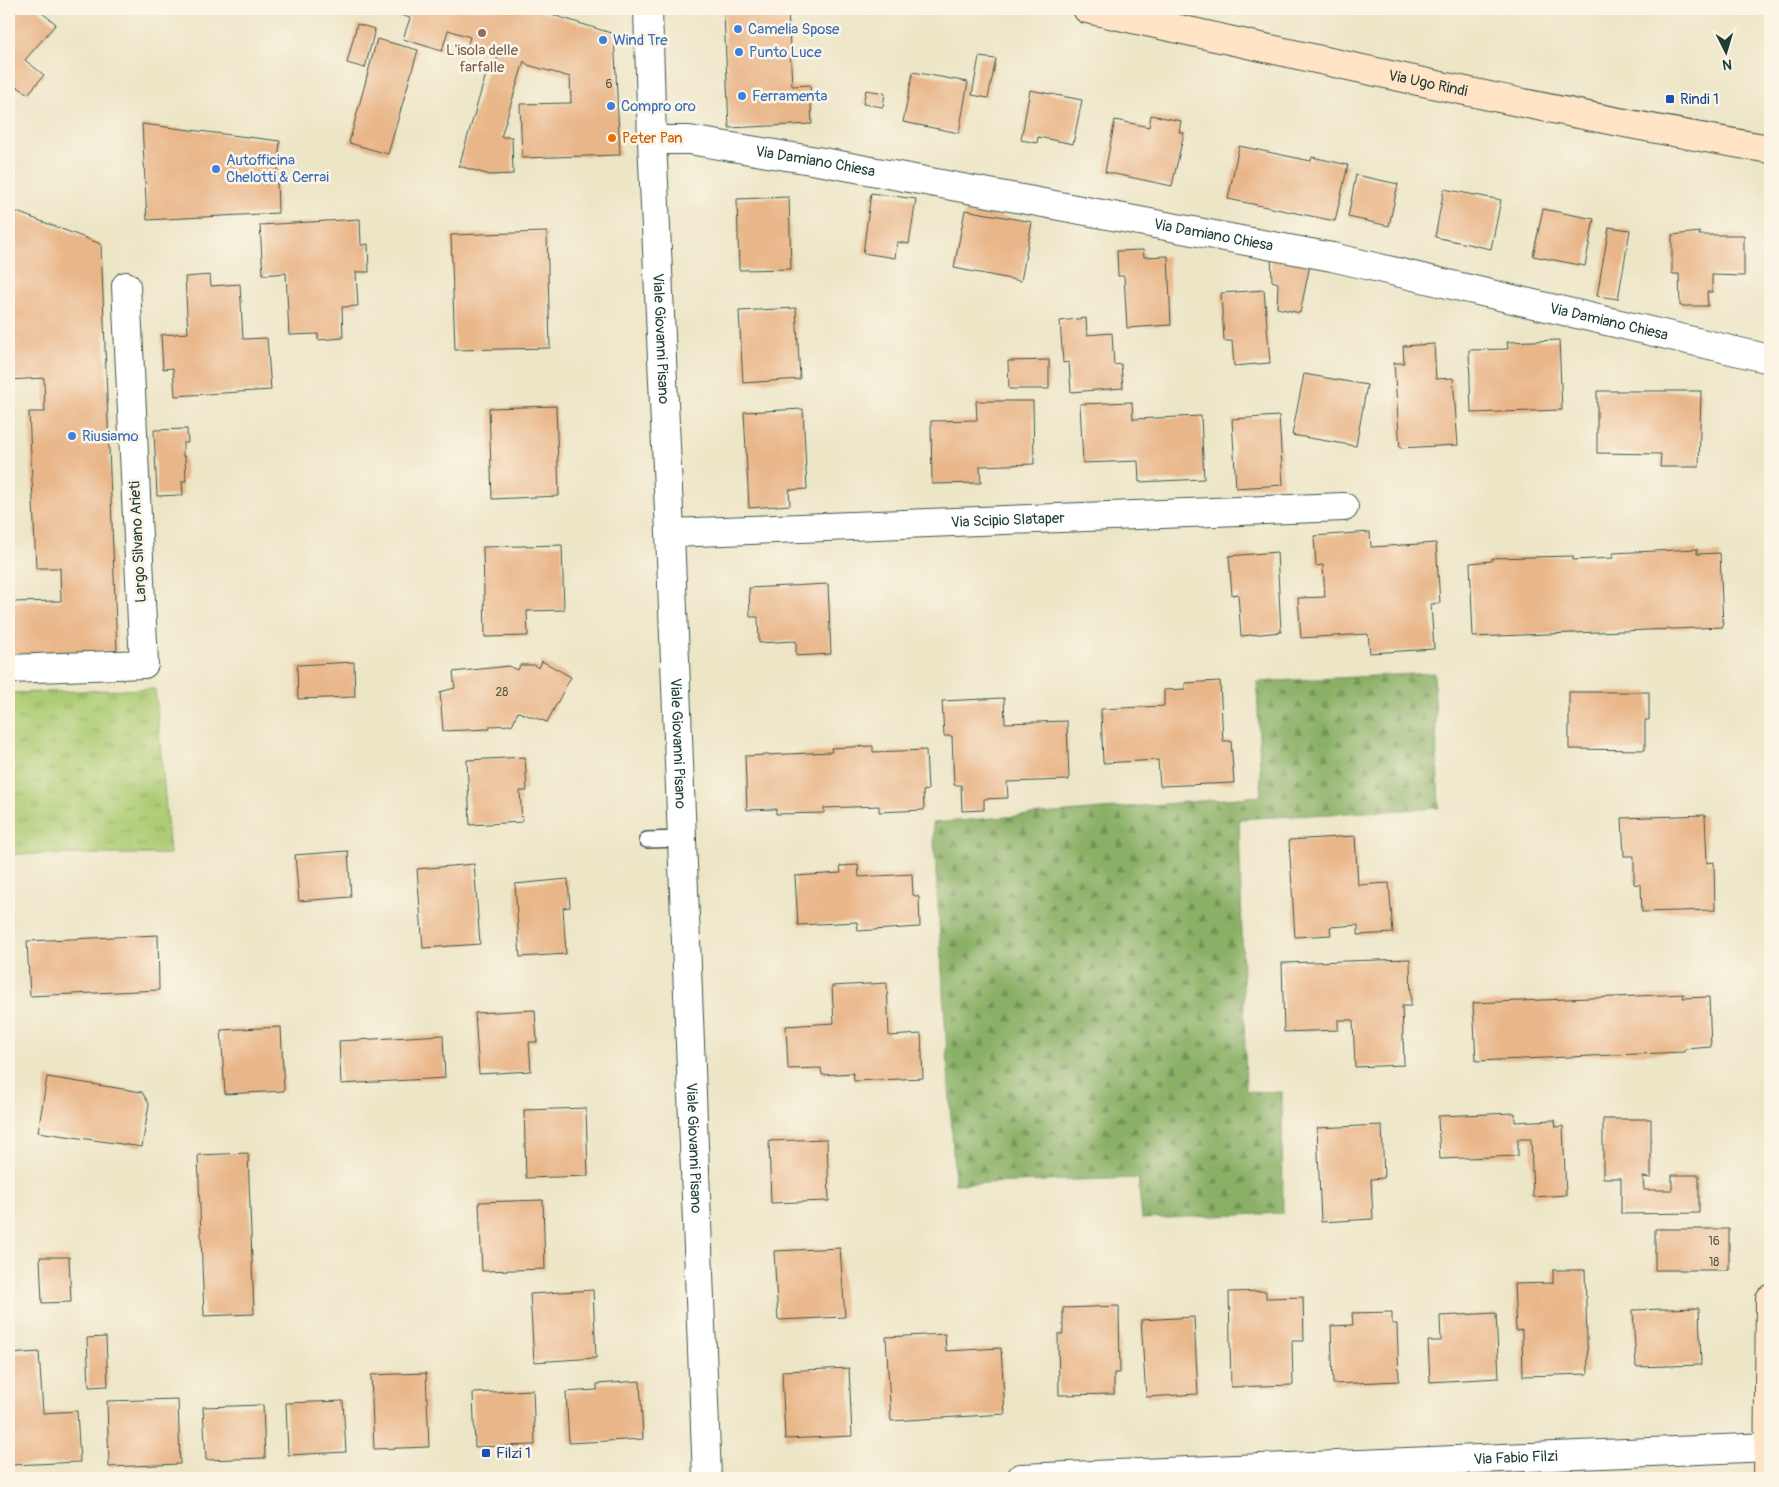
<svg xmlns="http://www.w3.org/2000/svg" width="1779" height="1487" viewBox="0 0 1779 1487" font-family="Pangolin,sans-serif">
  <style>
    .forest { fill: url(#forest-firs); stroke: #54764d }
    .park { fill: url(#park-tufts); stroke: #668454 }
    .building { fill: #e9b689 }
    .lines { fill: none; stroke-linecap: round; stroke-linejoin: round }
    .lane-casing { stroke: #3e564a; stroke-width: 18 }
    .street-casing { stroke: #3e564a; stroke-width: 30 }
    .secondary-casing { stroke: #3e564a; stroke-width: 30 }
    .lane { stroke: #fff; stroke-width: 15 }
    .street { stroke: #fff; stroke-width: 28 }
    .secondary { stroke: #ffe4c6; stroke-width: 28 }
    .shop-dot { fill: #3f7fe0; stroke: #fcf5e5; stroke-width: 2 }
    .education-dot { fill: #8d6e63; stroke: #fcf5e5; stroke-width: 2 }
    .transit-dot { fill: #1a4fb4; stroke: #fcf5e5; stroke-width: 2 }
    .food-dot { fill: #e8710a; stroke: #fcf5e5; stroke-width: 2 }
    .labels { text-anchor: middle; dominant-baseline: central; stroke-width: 5; stroke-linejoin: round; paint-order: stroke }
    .number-label { font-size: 12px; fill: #525b49 }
    .shop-label { font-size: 15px; fill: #366cbe; stroke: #fcf5e5; text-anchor: start }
    .education-label { font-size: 15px; fill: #785e54; stroke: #fcf5e5 }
    .street-label { font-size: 15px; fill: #1f3d34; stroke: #fcf5e5 }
    .transit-label { font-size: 15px; fill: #164399; stroke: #fcf5e5; text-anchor: start }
    .food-label { font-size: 15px; fill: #c56008; stroke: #fcf5e5; text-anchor: start }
  </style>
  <defs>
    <pattern id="forest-firs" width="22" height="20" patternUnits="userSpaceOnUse" patternTransform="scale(1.25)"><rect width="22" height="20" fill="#8ab066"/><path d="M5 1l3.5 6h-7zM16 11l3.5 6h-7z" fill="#709055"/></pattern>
    <pattern id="park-tufts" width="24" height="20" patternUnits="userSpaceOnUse" patternTransform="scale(1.25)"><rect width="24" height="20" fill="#adcc74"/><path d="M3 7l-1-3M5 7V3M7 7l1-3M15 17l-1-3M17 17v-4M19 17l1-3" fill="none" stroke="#8ca760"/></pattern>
  </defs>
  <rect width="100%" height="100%" fill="#fcf5e5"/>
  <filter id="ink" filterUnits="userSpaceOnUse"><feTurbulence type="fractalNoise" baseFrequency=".02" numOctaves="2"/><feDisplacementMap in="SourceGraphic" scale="10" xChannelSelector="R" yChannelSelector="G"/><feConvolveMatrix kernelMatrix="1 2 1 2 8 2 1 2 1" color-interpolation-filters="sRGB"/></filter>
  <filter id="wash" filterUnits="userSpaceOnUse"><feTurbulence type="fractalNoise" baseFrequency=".0096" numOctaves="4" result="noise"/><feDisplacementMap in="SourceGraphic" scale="20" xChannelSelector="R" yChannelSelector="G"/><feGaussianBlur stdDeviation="1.12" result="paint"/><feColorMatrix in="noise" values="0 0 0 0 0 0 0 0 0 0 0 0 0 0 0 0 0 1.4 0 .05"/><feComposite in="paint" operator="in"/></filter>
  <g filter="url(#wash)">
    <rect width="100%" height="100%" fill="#ece5c6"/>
    <path class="forest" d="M1434 673 1439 808 1239 819 1246 1091 1282 1092 1283 1213 1142 1219 1138 1178 955 1184 933 823 1261 796 1257 682Z"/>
    <path class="park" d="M155 689 170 854H10L9 693Z"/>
    <g id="blocks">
      <path class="building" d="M9 9H37L56 24 25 60 44 75 28 94 9 81Z
        M366 9H381L380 13Z
        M382 9H534L614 34 620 155 522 158 520 104 571 103 570 77 528 65 524 61 501 137H512L513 174 490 175 459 166 487 71 493 72 498 56 467 47 470 37 448 30 442 51 403 39 410 18Z
        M788 9 792 86 810 85 812 124 729 128 724 13Z
        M357 24 375 29 365 68 347 63Z
        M377 39 418 50 388 154 349 143Z
        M979 57 996 59 988 98 972 95Z
        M913 72 968 82 959 133 903 122Z
        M866 90 885 93 883 107 863 104Z
        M1030 90 1082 100 1073 144 1038 137 1037 143 1021 140Z
        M1151 115 1181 121 1179 132 1184 133 1172 186 1105 172 1115 120 1149 127Z
        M142 124 280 141 277 177 278 213 147 220Z
        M1239 146 1311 161 1312 157 1348 165 1335 221 1228 199Z
        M1356 175 1398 184 1389 226 1348 217Z
        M1444 189 1501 200 1491 249 1435 237Z
        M871 193 916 199 909 244 897 242 895 258 863 253Z
        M789 197 791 269 739 270 737 199Z
        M9 209 101 244 117 651 9 655V602L61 601 60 568H36L29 412H45L44 378 9 380Z
        M1543 209 1594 219 1585 266 1533 256Z
        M965 210 1032 222 1021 281 954 268Z
        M360 219 361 245 368 244 369 272H356L358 306 342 307 343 338 318 340V334L289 335 286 273 263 275 260 225Z
        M1609 227 1630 230 1618 299 1597 296Z
        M547 232 550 348 455 350 451 235Z
        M1700 232 1699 235H1744V276L1712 275V292H1707L1708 306H1680L1679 274H1672V235Z
        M1143 250 1144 257 1168 256 1171 325 1127 328 1124 276H1118L1117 251Z
        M1271 256 1310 265 1300 313 1277 308 1278 283 1272 281Z
        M210 275 211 286 240 284 243 339 267 338 271 390 175 396 173 368 163 369 161 335 188 333 185 277Z
        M1264 290 1270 363 1234 366 1232 341H1224L1221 293Z
        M796 308 800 379 743 383 739 311Z
        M1086 318 1087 335 1112 333 1114 365 1121 364 1123 388 1071 392 1069 362 1063 363 1060 321Z
        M1559 340 1562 410 1471 413 1469 350 1508 349 1507 342Z
        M1434 344 1436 379 1453 378 1458 445 1400 448 1394 363H1404L1403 346Z
        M1049 360V389H1009L1008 361Z
        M1304 374 1367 385 1356 446 1292 435Z
        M1597 391H1701L1699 467H1660L1661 454 1597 453Z
        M976 401H1033L1034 464 980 466 981 483 932 484 931 421 977 420Z
        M1132 402 1133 419 1201 416 1204 479 1139 482 1138 461 1083 463 1080 404Z
        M556 406 559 496 492 499 489 408Z
        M803 409 807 489 789 490 790 505 749 508 744 412Z
        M1279 416 1283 485 1236 488 1232 419Z
        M187 429 188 443H183V457L185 456 186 481H182L183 495 157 496 154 430Z
        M1370 532 1371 547 1436 543 1440 603 1431 604 1434 649 1370 653 1368 634 1301 638 1298 598 1325 597 1323 565 1316 566 1314 536Z
        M562 545 564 610 527 611 528 636 485 637 483 547Z
        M1697 549V554L1720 553 1723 627 1473 637 1470 563 1492 561V558L1573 556V560L1613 558V553Z
        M1277 552 1281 632 1241 636 1238 594 1232 595 1229 556Z
        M828 584 831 654 796 656V641L759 643 758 617H750L749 588Z
        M542 661 571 677 547 722 518 712 512 725 490 726V729L443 731 440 692 455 688 453 672 509 666 518 670 520 665H534L539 668Z
        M354 662 355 697 298 699 297 665Z
        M1220 681 1223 741H1231L1234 783 1160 786 1158 760 1103 763 1101 709 1164 706V690L1185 689V683Z
        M1569 692H1649V720H1645V750L1569 749Z
        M1004 698 1005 723 1067 721 1069 780 1007 782 1008 798 984 799V810L962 811 961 785H954L952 736H944L942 701Z
        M873 746V752L926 750 928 790 923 791 924 810 879 812V806L824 808V813L776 814V809L747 810 745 756 832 752 831 748Z
        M525 757 527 791H520L522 822 470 825 467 760Z
        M1705 815 1707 863 1714 862 1715 910 1642 912 1641 885 1634 884V856H1624L1622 818Z
        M1355 836 1358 885 1389 883 1393 933 1358 935V925L1330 927 1331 935 1295 937 1289 840Z
        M348 851 351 897 299 901 295 855Z
        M474 864 480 944 423 948 417 869Z
        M858 865 859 877 912 874 913 895 919 897 920 927 858 931 857 922 798 925 795 876 841 873 840 866Z
        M568 879 570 907 563 908 566 954 520 957 515 884Z
        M158 935 159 990 30 996 27 941Z
        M1410 959 1411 1006H1402L1404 1065 1355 1067 1353 1020H1338V1030L1284 1032 1282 963Z
        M887 983 889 1036 921 1034 923 1078 854 1081 853 1073 822 1075 821 1068 788 1069 786 1026 834 1023 832 986Z
        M1684 994 1683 998 1709 997 1711 1047 1685 1049 1684 1052 1476 1061 1473 1003Z
        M535 1010 537 1042H529L531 1071 479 1074 475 1013Z
        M281 1027 284 1091 225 1094 221 1030Z
        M443 1035 445 1078 341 1084 339 1041Z
        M47 1077 142 1092 149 1104 142 1147 38 1132Z
        M586 1108 588 1176 526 1178 524 1110Z
        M1515 1113V1122L1555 1120 1556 1127 1563 1126 1566 1195 1533 1197 1531 1139H1518V1156L1440 1159 1438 1116Z
        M1603 1119H1651V1178L1643 1177 1644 1190H1672V1175H1699V1213L1621 1214V1178H1603Z
        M1382 1125 1384 1178 1371 1179 1373 1219 1321 1222 1317 1128Z
        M827 1139 829 1201 771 1203 769 1141Z
        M248 1153 254 1314 204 1316 198 1155Z
        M543 1200 545 1269 482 1271 479 1202Z
        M1655 1229H1729V1270H1655Z
        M840 1248 845 1317 778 1320 774 1251Z
        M40 1257H69L71 1302 42 1303Z
        M1553 1270H1585L1588 1374 1523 1376 1522 1330 1516 1331 1514 1284 1553 1283Z
        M593 1290 596 1358 534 1362 530 1294Z
        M1266 1291V1298L1303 1297 1304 1341H1292L1293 1385 1231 1387 1229 1292Z
        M1119 1306 1120 1373H1114V1394L1059 1395 1058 1334H1063V1308Z
        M1699 1308 1701 1365 1636 1367 1633 1310Z
        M1392 1312V1324H1397L1399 1381 1333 1384 1331 1326 1353 1325 1352 1313Z
        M1496 1313 1499 1378 1430 1382 1428 1341H1441L1440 1316Z
        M1194 1317 1198 1394 1146 1397 1141 1320Z
        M945 1334 946 1351 1001 1348 1005 1414 891 1421 886 1337Z
        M106 1337 108 1386 89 1387 87 1338Z
        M39 1352 43 1413 77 1411 80 1462 12 1465 11 1447H9V1354Z
        M849 1368 852 1436 785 1439 782 1371Z
        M426 1373 429 1447 374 1449 371 1375Z
        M640 1381 643 1439 569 1443 566 1392 597 1390V1384Z
        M533 1390 535 1445 475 1447 473 1393Z
        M178 1399 180 1464 109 1467 107 1401Z
        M343 1401 346 1452 288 1455 286 1403Z
        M263 1405 265 1458 206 1460 203 1407Z"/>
    </g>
  </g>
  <g filter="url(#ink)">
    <use href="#blocks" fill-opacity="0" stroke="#3e564a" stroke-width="1"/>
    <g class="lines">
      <defs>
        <path id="lane" d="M647 840 682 839"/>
        <g id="street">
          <path id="s1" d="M648 9 652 140 670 533 707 1478"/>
          <path id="s2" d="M652 140H689L829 163 1332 257 1770 359"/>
          <path id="s3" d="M670 533 1344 507"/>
          <path d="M9 669 144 664 126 286"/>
          <path id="s4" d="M1021 1478 1770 1447"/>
        </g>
        <g id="secondary">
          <path id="s5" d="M1087 9C1314 58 1541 111 1770 149"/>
          <path d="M1768 1478 1770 1299"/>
        </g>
      </defs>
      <use href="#lane" class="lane-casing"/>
      <use href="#street" class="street-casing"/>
      <use href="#secondary" class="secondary-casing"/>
      <use href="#lane" class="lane"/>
      <use href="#street" class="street"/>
      <use href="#secondary" class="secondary"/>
    </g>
  </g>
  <g class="shop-dot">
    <circle cx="738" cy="29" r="5"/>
    <circle cx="603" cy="40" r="5"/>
    <circle cx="739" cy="52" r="5"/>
    <circle cx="742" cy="96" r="5"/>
    <circle cx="611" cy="106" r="5"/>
    <circle cx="216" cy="169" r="5"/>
    <circle cx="72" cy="436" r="5"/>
  </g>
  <circle class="education-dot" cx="482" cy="33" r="5"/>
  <g class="transit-dot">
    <rect x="1665" y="94" width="10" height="10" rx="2.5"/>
    <rect x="481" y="1448" width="10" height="10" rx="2.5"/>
  </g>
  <circle class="food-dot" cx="612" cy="138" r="5"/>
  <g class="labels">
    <g class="number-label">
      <text x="609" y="84">6</text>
      <text x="502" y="692">28</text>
      <text x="1714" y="1241">16</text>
      <text x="1714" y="1262">18</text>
    </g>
    <g class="shop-label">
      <text x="748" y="29">Camelia Spose</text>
      <text x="613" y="40">Wind Tre</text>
      <text x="749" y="52">Punto Luce</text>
      <text x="752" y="96">Ferramenta</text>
      <text x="621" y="106">Compro oro</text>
      <text x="226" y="160">Autofficina<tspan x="226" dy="17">Chelotti &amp; Cerrai</tspan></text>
      <text x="82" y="436">Riusiamo</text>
    </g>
    <g class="education-label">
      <text x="482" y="50">L'isola delle<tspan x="482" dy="17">farfalle</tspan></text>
    </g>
    <g class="street-label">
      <text stroke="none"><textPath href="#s5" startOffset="349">Via Ugo Rindi</textPath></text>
      <text stroke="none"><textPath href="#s2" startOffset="165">Via Damiano Chiesa</textPath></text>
      <text stroke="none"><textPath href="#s2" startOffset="570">Via Damiano Chiesa</textPath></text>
      <text stroke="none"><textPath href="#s2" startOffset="975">Via Damiano Chiesa</textPath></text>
      <text stroke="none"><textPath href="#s1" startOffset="330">Viale Giovanni Pisano</textPath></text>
      <text stroke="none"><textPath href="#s3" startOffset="338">Via Scipio Slataper</textPath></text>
      <text transform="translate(138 542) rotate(-93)">Largo Silvano Arieti</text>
      <text stroke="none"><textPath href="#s1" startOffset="735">Viale Giovanni Pisano</textPath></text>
      <text stroke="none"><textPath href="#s1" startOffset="1140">Viale Giovanni Pisano</textPath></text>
      <text stroke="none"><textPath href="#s4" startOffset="495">Via Fabio Filzi</textPath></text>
    </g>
    <g class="transit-label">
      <text x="1680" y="99">Rindi 1</text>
      <text x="496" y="1453">Filzi 1</text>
    </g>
    <g class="food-label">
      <text x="622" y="138">Peter Pan</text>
    </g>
  </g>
  <rect width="1779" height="1487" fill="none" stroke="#fcf5e5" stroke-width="30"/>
  <g transform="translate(1726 52) rotate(175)" stroke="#fcf5e5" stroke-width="4" paint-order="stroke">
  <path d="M0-4L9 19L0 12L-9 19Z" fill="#1f3d34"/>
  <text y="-8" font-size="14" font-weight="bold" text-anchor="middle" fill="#1f3d34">N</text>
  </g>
</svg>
